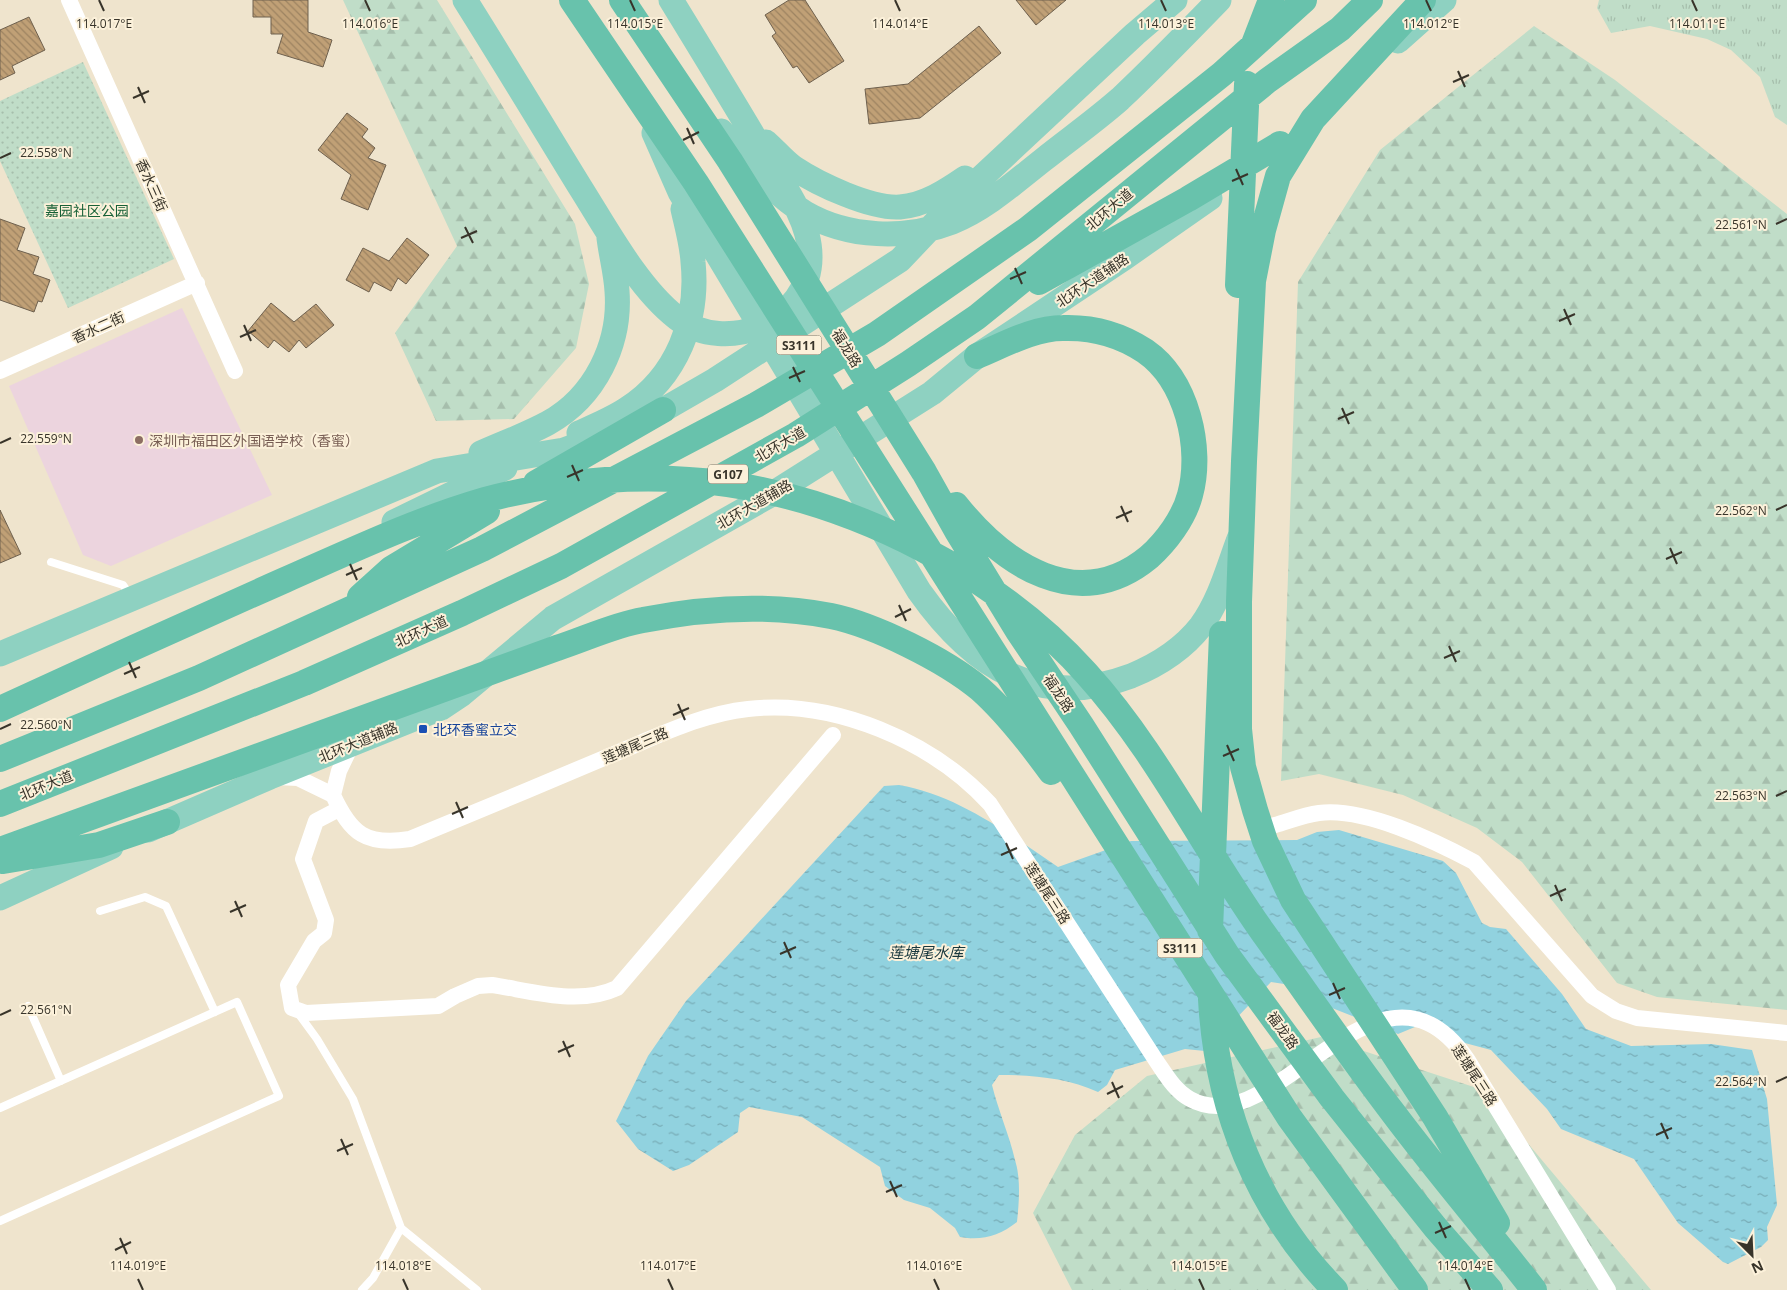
<svg xmlns="http://www.w3.org/2000/svg" width="1787" height="1290" viewBox="0 0 1787 1290" font-family="'Open Sans','Noto Sans SC',sans-serif">
  <style>
    .education { fill: #ecd4de }
    .grass { fill: url(#grass-tufts) }
    .forest { fill: url(#forest-firs) }
    .park { fill: url(#park-dots) }
    .water { fill: url(#water-ripples) }
    .building { fill: url(#building-back-hatch); stroke: #6e604e }
    .lines { fill: none; stroke-linecap: round; stroke-linejoin: round }
    .service { stroke: #fff; stroke-width: 8 }
    .minor { stroke: #fff; stroke-width: 16 }
    .primary { stroke: #8ed1c1; stroke-width: 25 }
    .trunk { stroke: #68c2ac; stroke-width: 26 }
    .ticks { fill: none; stroke: #38342a; stroke-width: 2 }
    .education-dot { fill: #8d6e63; stroke: #fcf1da; stroke-width: 2 }
    .transit-dot { fill: #1a4fb4; stroke: #fcf1da; stroke-width: 2 }
    .labels { text-anchor: middle; dominant-baseline: central; stroke-width: 4; stroke-linejoin: round; paint-order: stroke }
    .shield { fill: #fcf1da; stroke: #736d5f; stroke-width: 1 }
    .shield-label { font-size: 12px; font-weight: bold; fill: #38342a }
    .street-label { font-size: 14px; fill: #38342a; stroke: #fcf1da }
    .park-label { font-size: 14px; fill: #176137; stroke: #fcf1da }
    .education-label { font-size: 14px; fill: #785e54; stroke: #fcf1da; text-anchor: start }
    .transit-label { font-size: 14px; fill: #164399; stroke: #fcf1da; text-anchor: start }
    .water-label { font-size: 15px; font-style: italic; fill: #17373d; stroke: #fcf1da }
    .ticks-label { font-size: 12px; text-anchor: middle; fill: #38342a; stroke: #fcf1da; stroke-width: 4; stroke-linejoin: round; paint-order: stroke }
  </style>
  <defs>
    <pattern id="grass-tufts" width="24" height="20" patternUnits="userSpaceOnUse" patternTransform="scale(1.25)"><rect width="24" height="20" fill="#c0ddc8"/><path d="M3 7l-1-3M5 7V3M7 7l1-3M15 17l-1-3M17 17v-4M19 17l1-3" fill="none" stroke="#a6beac"/></pattern>
    <pattern id="forest-firs" width="22" height="20" patternUnits="userSpaceOnUse" patternTransform="scale(1.25)"><rect width="22" height="20" fill="#c0ddc8"/><path d="M5 1l3.5 6h-7zM16 11l3.5 6h-7z" fill="#a6beac"/></pattern>
    <pattern id="park-dots" width="8" height="8" patternUnits="userSpaceOnUse" patternTransform="scale(1.25)"><rect width="8" height="8" fill="#c0ddc8"/><path d="M2 2h.1M6 6h.1" fill="none" stroke="#a6beac" stroke-width="1.8" stroke-linecap="round"/></pattern>
    <pattern id="water-ripples" width="26" height="14" patternUnits="userSpaceOnUse" patternTransform="scale(1.25)"><rect width="26" height="14" fill="#91d2df"/><path d="M2 4q2-2 4 0t4 0M15 11q2-2 4 0t4 0" fill="none" stroke="#77abb5"/></pattern>
    <pattern id="building-back-hatch" width="6" height="6" patternUnits="userSpaceOnUse" patternTransform="scale(1.25)"><rect width="6" height="6" fill="#c0a076"/><path d="M-1 5l2 2M0 0l6 6M5-1l2 2" fill="none" stroke="#9d8361"/></pattern>
  </defs>
  <rect width="100%" height="100%" fill="#efe4cd"/>
  <path class="education" d="M182 308 272 495 111 566 83 555 9 386Z"/>
  <path class="grass" d="M1599 0H1787V125L1775 117 1760 77 1731 50 1707 39 1650 26 1611 33 1597 8Z"/>
  <path class="forest" d="M343 0H437L575 224 589 284 576 348 514 419 436 421 395 333 457 246Z
    M1534 26 1615 80 1787 214V1010L1657 997 1617 983 1522 862 1477 828 1403 795 1319 774 1281 781 1298 282 1380 150Z
    M1321 1037 1483 1090 1651 1290H1072L1033 1213 1075 1135 1147 1076Z"/>
  <path class="park" d="M83 62 174 259 68 308 0 161V101Z"/>
  <path class="water" d="M899 785C958 795 1009 834 1058 867L1131 841 1297 840 1317 832 1339 830 1443 861 1456 873 1482 923 1490 927 1506 929 1562 994 1586 1029 1631 1046 1711 1044 1752 1050 1767 1099 1777 1205 1767 1227 1768 1240 1761 1247 1728 1264 1723 1262 1678 1223 1634 1159 1561 1129 1547 1109 1491 1050 1450 1039 1427 1022 1398 1034 1304 997 1284 984 1271 982 1205 1051 1185 1049 1115 1070 1107 1085 1098 1092C1067 1078 1033 1075 999 1075L992 1085C998 1110 1009 1134 1015 1160 1021 1179 1019 1202 1017 1222 999 1236 982 1241 960 1237L955 1228 930 1208 904 1200 885 1186 880 1167 802 1117 749 1107 740 1113 738 1132 689 1165 673 1171 638 1149 616 1121 648 1056 686 1001 884 786Z"/>
  <path class="building" d="M253 0H308V32L332 40 323 67 277 53 283 34H271V17H253Z
    M789 0H805L844 61 809 83 797 66 793 68 772 36 776 33 765 15Z
    M1016 0H1066L1036 25Z
    M29 17 45 50 12 66 15 73 0 80V30Z
    M979 26 1001 53 920 118 869 124 865 89 908 84Z
    M347 113 368 129 362 137 375 148 368 158 386 165 368 210 341 199 351 175 318 150Z
    M0 219 25 228 17 250 39 257 33 274 50 280 42 302 38 301 34 312 0 300Z
    M407 238 429 255 406 284 398 278 391 291 374 282 369 292 346 280 363 248 389 261Z
    M271 303 294 322 316 304 334 325 306 348 299 340 289 352 274 340 268 348 248 331Z
    M0 510 21 554 0 563Z"/>
  <g class="lines">
    <path class="service" d="M51 562 123 585 130 595
      M100 911 145 897 166 906 215 1012
      M28 1006 61 1081
      M298 1013 317 1039 353 1099 401 1228 373 1278 362 1290
      M0 1108 237 1002 279 1096 0 1221
      M401 1228 477 1290"/>
    <path class="minor" d="M69 0 235 371
      M0 371 197 283
      M277 777 298 778 333 795
      M333 795C351 834 366 846 410 839 476 812 543 784 609 756 654 738 700 714 748 709 834 699 932 741 990 804L1157 1062C1166 1075 1175 1091 1190 1099 1276 1147 1378 930 1467 1059L1608 1290
      M333 795 339 771 351 746
      M339 809 316 821 303 859 326 920 324 933 314 941 288 985 292 1008 306 1013 438 1006 455 996 478 986 492 985C532 991 579 1006 617 988L833 735
      M1275 825C1289 821 1304 815 1319 813 1364 807 1435 841 1474 862L1592 996 1616 1011 1637 1018 1787 1033"/>
    <path class="primary" d="M465 0C504 62 542 125 580 187 606 228 638 288 677 318 726 356 811 321 810 256 810 218 779 179 760 147 731 98 701 49 671 0
      M1398 41 1444 0
      M721 131C746 160 772 193 805 213 848 238 906 240 952 222 985 209 1015 182 1043 160 1068 140 1095 121 1120 99 1154 67 1186 34 1219 0
      M654 133 680 192 919 591C972 666 1038 711 1131 676 1158 665 1183 649 1201 626 1220 600 1228 568 1239 539
      M766 142C775 150 784 161 794 168 818 184 871 209 900 207 925 205 946 191 965 178
      M644 419 663 410 715 380 900 260 953 204 1135 34 1175 0
      M579 433C595 426 612 419 627 409 677 377 699 320 693 262 692 244 687 227 683 209
      M481 453C503 443 526 435 548 423 595 397 621 344 617 291 616 273 611 255 609 238
      M394 522 505 468
      M0 654 437 471 564 450 605 435
      M148 830 270 777 441 708 462 694 553 618 772 494 932 393 977 356 1124 258 1210 198
      M0 898 111 847"/>
    <path class="trunk" d="M572 0 696 183 1289 1117 1415 1290
      M622 0 730 161 924 472 957 531 1018 631 1081 725 1227 955 1332 1098 1435 1227 1490 1290
      M1423 0 1313 119 1278 176 1263 230 1253 281 1244 461 1239 602V729L1243 767 1255 810 1265 841 1293 900 1435 1117 1497 1223
      M1254 44 1271 0
      M1039 282 1188 199 1280 144
      M1238 285 1247 84
      M536 483 663 410
      M956 505C1003 564 1078 616 1149 557 1166 542 1184 518 1190 495 1203 448 1187 380 1145 351 1121 335 1092 327 1063 328 1033 328 1004 345 977 356
      M360 597 391 569 487 511
      M0 709C95 665 190 622 285 580 351 551 416 520 485 500 562 479 649 473 728 484 857 503 998 575 1086 673 1156 750 1202 846 1262 931 1306 992 1348 1054 1394 1114 1439 1174 1488 1231 1534 1290
      M0 759 199 678 482 549 756 405 877 334 1028 229 1222 74 1304 0
      M0 804 304 683 462 613 561 566 796 435 908 364 977 317 1267 81 1340 29 1370 0
      M0 850 557 648C585 639 614 625 643 620 704 608 770 604 831 616 875 625 945 660 980 689 1007 713 1030 743 1051 772
      M3 861 99 845 167 822
      M1210 930 1222 634
      M1211 999C1217 1109 1257 1210 1335 1290"/>
  </g>
  <path class="ticks" d="M99 0 104 11M365 0 370 11M630 0 635 11M895 0 900 11M1161 0 1166 11M1426 0 1431 11M1692 0 1697 11M1458 71 1465 87M1453 82 1469 75M138 87 145 103M133 98 149 91M687 128 694 144M683 140 699 132M0 158 11 153M1236 169 1243 185M1232 181 1248 174M1776 224 1787 219M465 227 473 243M461 238 477 231M1015 268 1022 284M1010 279 1026 272M1564 309 1571 325M1559 321 1575 314M244 325 251 341M240 337 256 330M793 367 800 382M789 378 805 371M1342 408 1349 424M1338 419 1354 412M0 443 11 438M572 465 579 481M567 477 583 470M1121 506 1128 522M1776 510 1787 505M1116 518 1132 511M1670 548 1677 564M1666 559 1682 552M350 564 357 580M346 575 362 568M899 605 906 621M895 617 911 609M1449 646 1456 662M1444 658 1460 651M129 662 136 678M124 674 140 667M678 704 685 720M673 715 689 708M0 729 11 724M1227 745 1234 761M1223 756 1239 749M1776 796 1787 791M456 802 463 818M452 814 468 807M1006 843 1013 859M1001 855 1017 848M1555 885 1562 901M1550 896 1566 889M235 901 242 917M230 912 246 905M784 942 791 958M780 954 796 947M1333 983 1340 999M1329 995 1345 988M0 1015 11 1010M563 1041 570 1057M558 1052 574 1045M1112 1082 1119 1098M1776 1082 1787 1077M1107 1094 1123 1086M1661 1123 1668 1139M1656 1135 1672 1128M341 1139 348 1155M337 1151 353 1144M890 1181 897 1197M886 1192 902 1185M1439 1222 1446 1238M1435 1233 1451 1226M120 1238 127 1254M115 1250 131 1242M138 1279 143 1290M403 1279 408 1290M668 1279 673 1290M934 1279 939 1290M1199 1279 1204 1290M1465 1279 1470 1290"/>
  <circle class="education-dot" cx="139" cy="440" r="5"/>
  <rect class="transit-dot" x="418" y="724" width="10" height="10" rx="2.5"/>
  <g class="labels">
    <g class="shield">
      <rect x="776.5" y="335.5" width="45" height="19" rx="4"/>
      <rect x="708" y="464.5" width="40" height="19" rx="4"/>
      <rect x="1157.5" y="938.5" width="45" height="19" rx="4"/>
    </g>
    <g class="shield-label">
      <text x="799" y="345">S3111</text>
      <text x="728" y="474">G107</text>
      <text x="1180" y="948">S3111</text>
    </g>
    <g class="street-label">
      <text transform="translate(152 185) rotate(66)">香水三街</text>
      <text transform="translate(1109 209) rotate(-40)">北环大道</text>
      <text transform="translate(1092 280) rotate(-34)">北环大道辅路</text>
      <text transform="translate(98 327) rotate(-24)">香水二街</text>
      <text transform="translate(847 348) rotate(58)">福龙路</text>
      <text transform="translate(780 444) rotate(-30)">北环大道</text>
      <text transform="translate(754 504) rotate(-30)">北环大道辅路</text>
      <text transform="translate(421 631) rotate(-24)">北环大道</text>
      <text transform="translate(1059 693) rotate(56)">福龙路</text>
      <text transform="translate(358 742) rotate(-22)">北环大道辅路</text>
      <text transform="translate(635 745) rotate(-23)">莲塘尾三路</text>
      <text transform="translate(46 785) rotate(-22)">北环大道</text>
      <text transform="translate(1048 893) rotate(57)">莲塘尾三路</text>
      <text transform="translate(1283 1030) rotate(54)">福龙路</text>
      <text transform="translate(1475 1075) rotate(57)">莲塘尾三路</text>
    </g>
    <g class="park-label">
      <text x="87" y="210">嘉园社区公园</text>
    </g>
    <g class="education-label">
      <text x="149" y="440">深圳市福田区外国语学校（香蜜）</text>
    </g>
    <g class="transit-label">
      <text x="433" y="729">北环香蜜立交</text>
    </g>
    <g class="water-label">
      <text x="926" y="952">莲塘尾水库</text>
    </g>
  </g>
  <g class="ticks-label">
    <text x="104" y="28">114.017°E</text>
    <text x="370" y="28">114.016°E</text>
    <text x="635" y="28">114.015°E</text>
    <text x="900" y="28">114.014°E</text>
    <text x="1166" y="28">114.013°E</text>
    <text x="1431" y="28">114.012°E</text>
    <text x="1697" y="28">114.011°E</text>
    <text x="46" y="157">22.558°N</text>
    <text x="1741" y="229">22.561°N</text>
    <text x="46" y="443">22.559°N</text>
    <text x="1741" y="515">22.562°N</text>
    <text x="46" y="729">22.560°N</text>
    <text x="1741" y="800">22.563°N</text>
    <text x="46" y="1014">22.561°N</text>
    <text x="1741" y="1086">22.564°N</text>
    <text x="138" y="1270">114.019°E</text>
    <text x="403" y="1270">114.018°E</text>
    <text x="668" y="1270">114.017°E</text>
    <text x="934" y="1270">114.016°E</text>
    <text x="1199" y="1270">114.015°E</text>
    <text x="1465" y="1270">114.014°E</text>
  </g>
  <g transform="translate(1752 1255) rotate(156)" stroke="#fcf1da" stroke-width="4" paint-order="stroke">
  <path d="M0-4L9 19L0 12L-9 19Z" fill="#38342a"/>
  <text y="-8" font-size="14" font-weight="bold" text-anchor="middle" fill="#38342a">N</text>
  </g>
</svg>
